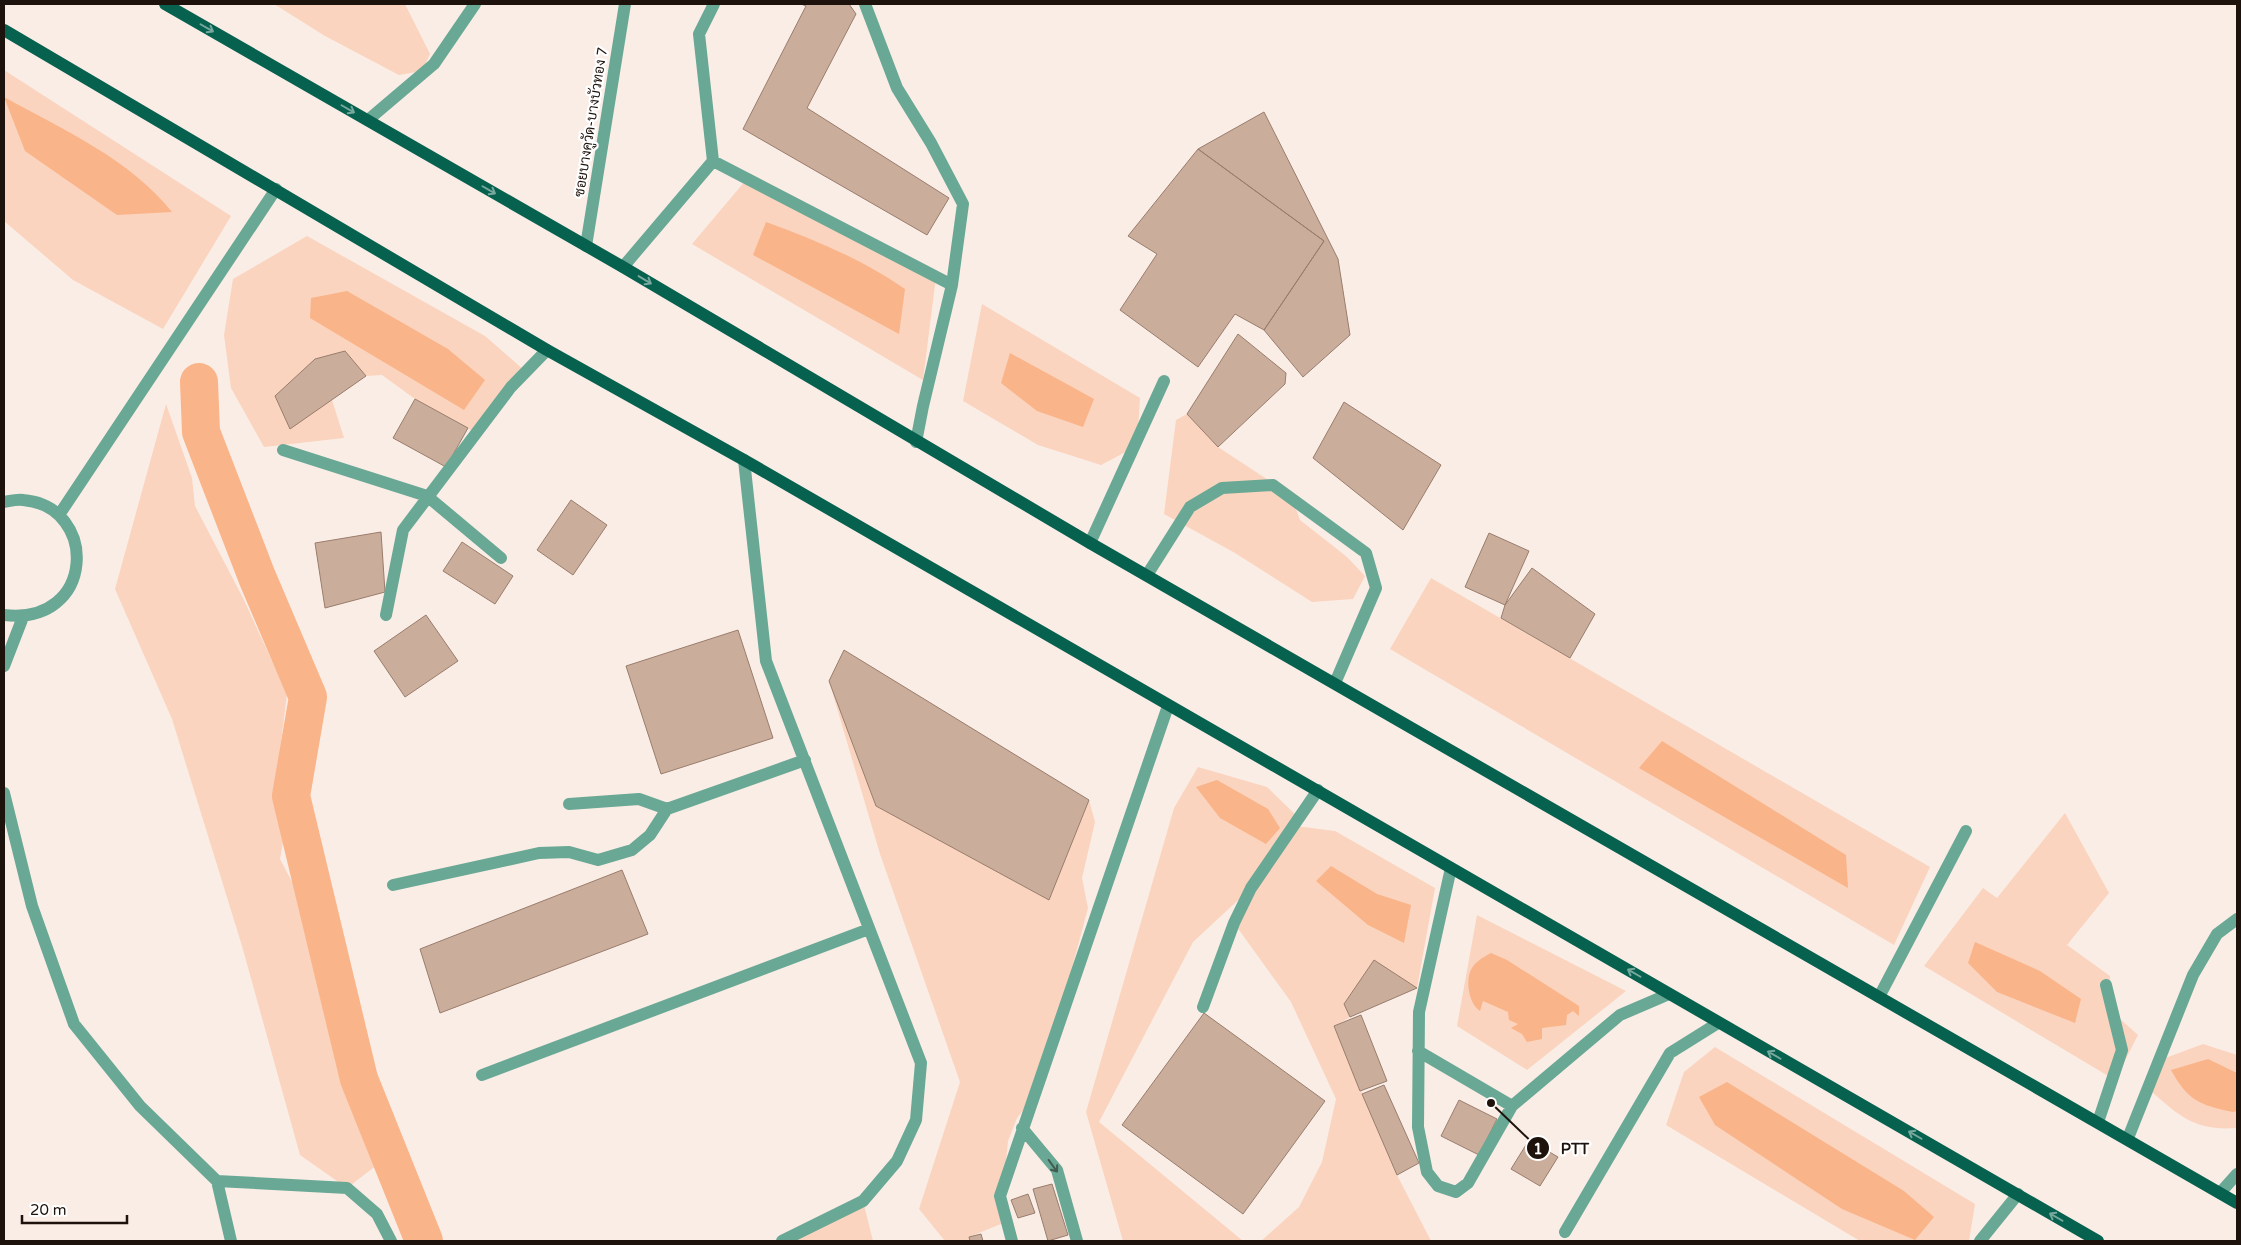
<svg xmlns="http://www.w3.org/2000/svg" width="2241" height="1245" viewBox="0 0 2241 1245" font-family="'Varela Round',Sarabun,sans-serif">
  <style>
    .green { fill: #fad4be }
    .water { fill: #fab489 }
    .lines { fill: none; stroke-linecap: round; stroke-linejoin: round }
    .canal { stroke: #fab489; stroke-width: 38 }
    .building { fill: #cbad9c; stroke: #997d6c }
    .minor { stroke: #68a895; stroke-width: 12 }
    .major { stroke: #07614f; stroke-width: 12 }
    .oneway { stroke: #77a89e }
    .oneway2 { stroke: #425d50 }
    .labels { text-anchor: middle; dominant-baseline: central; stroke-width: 4.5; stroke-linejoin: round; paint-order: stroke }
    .street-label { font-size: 14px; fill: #1d120c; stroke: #fff }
    .leader { fill: none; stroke: #1d120c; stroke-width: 2 }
    .callout-dot { fill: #1d120c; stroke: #fff; stroke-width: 2 }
    .mark-label { font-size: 15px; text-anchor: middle; font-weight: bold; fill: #fff }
    .callout-label { font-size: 15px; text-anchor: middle; font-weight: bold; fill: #1d120c; stroke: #fff; stroke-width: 4.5; stroke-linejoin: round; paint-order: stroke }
  </style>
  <rect width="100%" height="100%" fill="#faede6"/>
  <path class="green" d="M274 4H405L430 54 422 71 399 75 325 36Z
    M4 70 231 216 163 329 73 280 4 221Z
    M751 174 936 277 923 380 692 244Z
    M307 236 485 336 524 370 480 438 468 428 415 399 382 375 366 376 332 400 344 438 264 447 231 388 224 335 233 279Z
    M982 304 1140 398 1137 446 1101 465 1038 445 963 401Z
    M166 404 192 478 195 506 243 598 287 694 275 791 283 842 280 859 328 950 359 1079 390 1155 347 1188 300 1155 242 946 172 719 115 589Z
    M1187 414 1218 447 1291 495 1300 520 1347 557 1365 576 1353 599 1312 602 1235 553 1164 514 1176 420Z
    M1431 578 1930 867 1894 945 1390 649Z
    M829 681 876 806 1049 900 1089 800 1095 822 1082 878 1088 908 1039 1091 1017 1118 1008 1141 1005 1172 996 1197 1001 1224 969 1237 970 1241H945L919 1209 960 1082 880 854Z
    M1198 767 1267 787 1300 819 1296 826 1335 831 1435 888 1417 988 1374 960 1344 1004 1350 1017 1334 1027 1397 1175 1431 1241H1261L1299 1207 1322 1162 1336 1099 1291 1002 1234 923 1250 889 1193 942 1099 1122 1243 1241H1123L1086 1112 1174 808Z
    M2065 813 2109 893 2067 945 2110 976 2109 1009 2138 1035 2115 1080 1924 966 1983 888 1997 898Z
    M1477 915 1626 991 1527 1070 1457 1026Z
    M2203 1044 2237 1055V1128C2197 1131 2181 1118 2152 1092L2160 1060Z
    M1715 1047 1975 1204 1969 1241H1860L1666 1125 1684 1072Z
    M863 1201 873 1241H782Z"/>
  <path class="water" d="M4 97C62 129 130 159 172 212L117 215 25 151Z
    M766 222C815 240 862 259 905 289L899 334 753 255Z
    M347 291 448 349 485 380 464 410 310 318 311 298Z
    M1010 353 1094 399 1083 427 1037 411 1001 383Z
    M1662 741 1846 855 1848 888 1639 768Z
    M1217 780 1268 809 1280 828 1266 844 1220 818 1196 787Z
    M1331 866 1377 894 1411 905 1404 943 1368 925 1316 881Z
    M1975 942 2040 971 2081 999 2075 1023 1997 992 1968 963Z
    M1491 953 1507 960 1579 1006V1016L1573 1011 1567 1015 1566 1025 1542 1028V1039L1527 1042 1522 1034 1511 1028 1518 1024 1509 1020 1508 1012 1483 1001 1480 1011C1469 1004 1466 983 1470 972 1474 962 1482 958 1491 953Z
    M2208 1059 2237 1073V1111L2233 1112C2200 1105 2188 1101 2171 1070Z
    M1727 1082 1904 1191 1934 1217 1915 1240 1842 1209 1715 1125 1699 1097Z"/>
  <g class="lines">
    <path class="canal" d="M199 382 201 432 257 577 308 697 291 796 359 1079 424 1241"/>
  </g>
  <path class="building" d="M801 4H849L856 14 807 108 949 198 927 235 743 129 806 6Z
    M1264 112 1338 259 1350 335 1303 377 1264 330 1324 241 1198 149Z
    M1198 149 1324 241 1264 330 1235 314 1198 367 1120 310 1157 254 1128 236Z
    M1238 334 1286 373 1285 384 1218 447 1187 414Z
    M345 351 366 376 290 429 275 396 315 359Z
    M415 399 468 428 446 467 393 438Z
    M1344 402 1441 465 1403 530 1313 458Z
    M571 500 607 525 573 575 537 550Z
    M381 532 385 592 325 608 315 543Z
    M1489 533 1529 551 1505 605 1465 587Z
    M462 542 513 576 495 604 443 571Z
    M1532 568 1595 614 1570 658 1501 618 1505 605Z
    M426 615 458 661 405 697 374 651Z
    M738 630 773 738 661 774 626 666Z
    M844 650 1089 800 1049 900 876 806 829 681Z
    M622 870 648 934 440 1013 420 949Z
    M1374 960 1417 988 1350 1017 1344 1004Z
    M1204 1013 1325 1101 1243 1214 1122 1125Z
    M1361 1015 1387 1081 1360 1091 1334 1026Z
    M1384 1085 1419 1163 1397 1175 1362 1094Z
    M1459 1100 1497 1119 1479 1155 1441 1136Z
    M1529 1140 1558 1157 1540 1186 1511 1169Z
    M1052 1184 1068 1235 1048 1241 1033 1189Z
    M1028 1194 1035 1213 1018 1218 1011 1200Z
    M981 1234 983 1241H970L969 1237Z"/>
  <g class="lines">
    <path class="minor" d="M865 4 897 88 931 143 963 204 952 285
      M368 120 434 64 475 4
      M713 161 699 34 714 4
      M586 246 625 4
      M623 267 713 161 952 285 923 406 916 442
      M283 450 427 496 501 558
      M744 460 766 661 921 1063 916 1120 897 1161 863 1201 782 1241
      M4 502C10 501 17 499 23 500 99 506 96 626 4 615
      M59 515 276 189
      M1090 543 1164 381
      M1147 575 1190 507 1222 488 1273 485 1366 553 1376 588 1335 683
      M386 615 403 530 511 387 547 350
      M4 666 23 617
      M4 793 32 906 74 1024 140 1106 217 1181 231 1241
      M569 804 639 799 667 809
      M1451 868 1419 1012 1418 1127 1427 1172 1438 1186 1456 1192 1468 1183 1512 1106 1620 1015 1669 994
      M393 885 539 853 569 852 598 860 632 850 650 835 667 809 805 760
      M1879 997 1966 831
      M1203 1007 1234 923 1251 888 1318 790
      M1418 1051 1512 1106
      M482 1075 869 929
      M2098 1122 2122 1050 2106 985
      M1022 1128 1057 1170 1077 1241
      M2128 1138 2193 975 2217 934 2237 919
      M217 1181 347 1188 377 1214 391 1241
      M2220 1193 2237 1174
      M1565 1232 1670 1053 1718 1023
      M1012 1241 1000 1196 1168 706
      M1980 1241 2018 1194"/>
    <path class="major" d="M165 4 623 267 1090 543 2237 1203
      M4 30 547 350 744 460 2098 1241"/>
  </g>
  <defs><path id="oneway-shaft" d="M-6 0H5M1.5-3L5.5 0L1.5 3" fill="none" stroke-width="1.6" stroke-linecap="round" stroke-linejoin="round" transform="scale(1.25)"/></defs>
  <g class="oneway">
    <use href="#oneway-shaft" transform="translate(207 28) rotate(30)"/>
    <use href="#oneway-shaft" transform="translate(348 109) rotate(30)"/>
    <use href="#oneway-shaft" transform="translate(489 190) rotate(30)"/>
    <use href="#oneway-shaft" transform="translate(645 280) rotate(31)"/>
    <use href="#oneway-shaft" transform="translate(1634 973) rotate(-150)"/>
    <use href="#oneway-shaft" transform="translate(1774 1055) rotate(-150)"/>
    <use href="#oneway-shaft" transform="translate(1915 1135) rotate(-150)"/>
    <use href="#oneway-shaft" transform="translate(2056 1217) rotate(-150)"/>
  </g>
  <use class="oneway2" href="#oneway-shaft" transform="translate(1053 1166) rotate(54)"/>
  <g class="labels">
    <g class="street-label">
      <text transform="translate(591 122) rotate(-81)">ซอยบางคูวัด-บางบัวทอง 7</text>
    </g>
  </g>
  <path class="leader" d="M1491 1103L1538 1148"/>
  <g class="callout-dot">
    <circle cx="1491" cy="1103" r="5"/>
    <circle cx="1538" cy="1148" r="12"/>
  </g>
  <g class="mark-label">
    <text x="1538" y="1154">1</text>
  </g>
  <g class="callout-label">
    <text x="1575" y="1154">PTT</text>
  </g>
  <rect width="2241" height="1245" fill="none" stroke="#1d120c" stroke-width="10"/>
  <path d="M22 1215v8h105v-8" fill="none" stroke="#1d120c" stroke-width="2.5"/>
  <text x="30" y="1215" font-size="15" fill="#1d120c" stroke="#ffffff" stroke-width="4" paint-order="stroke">20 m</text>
</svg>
